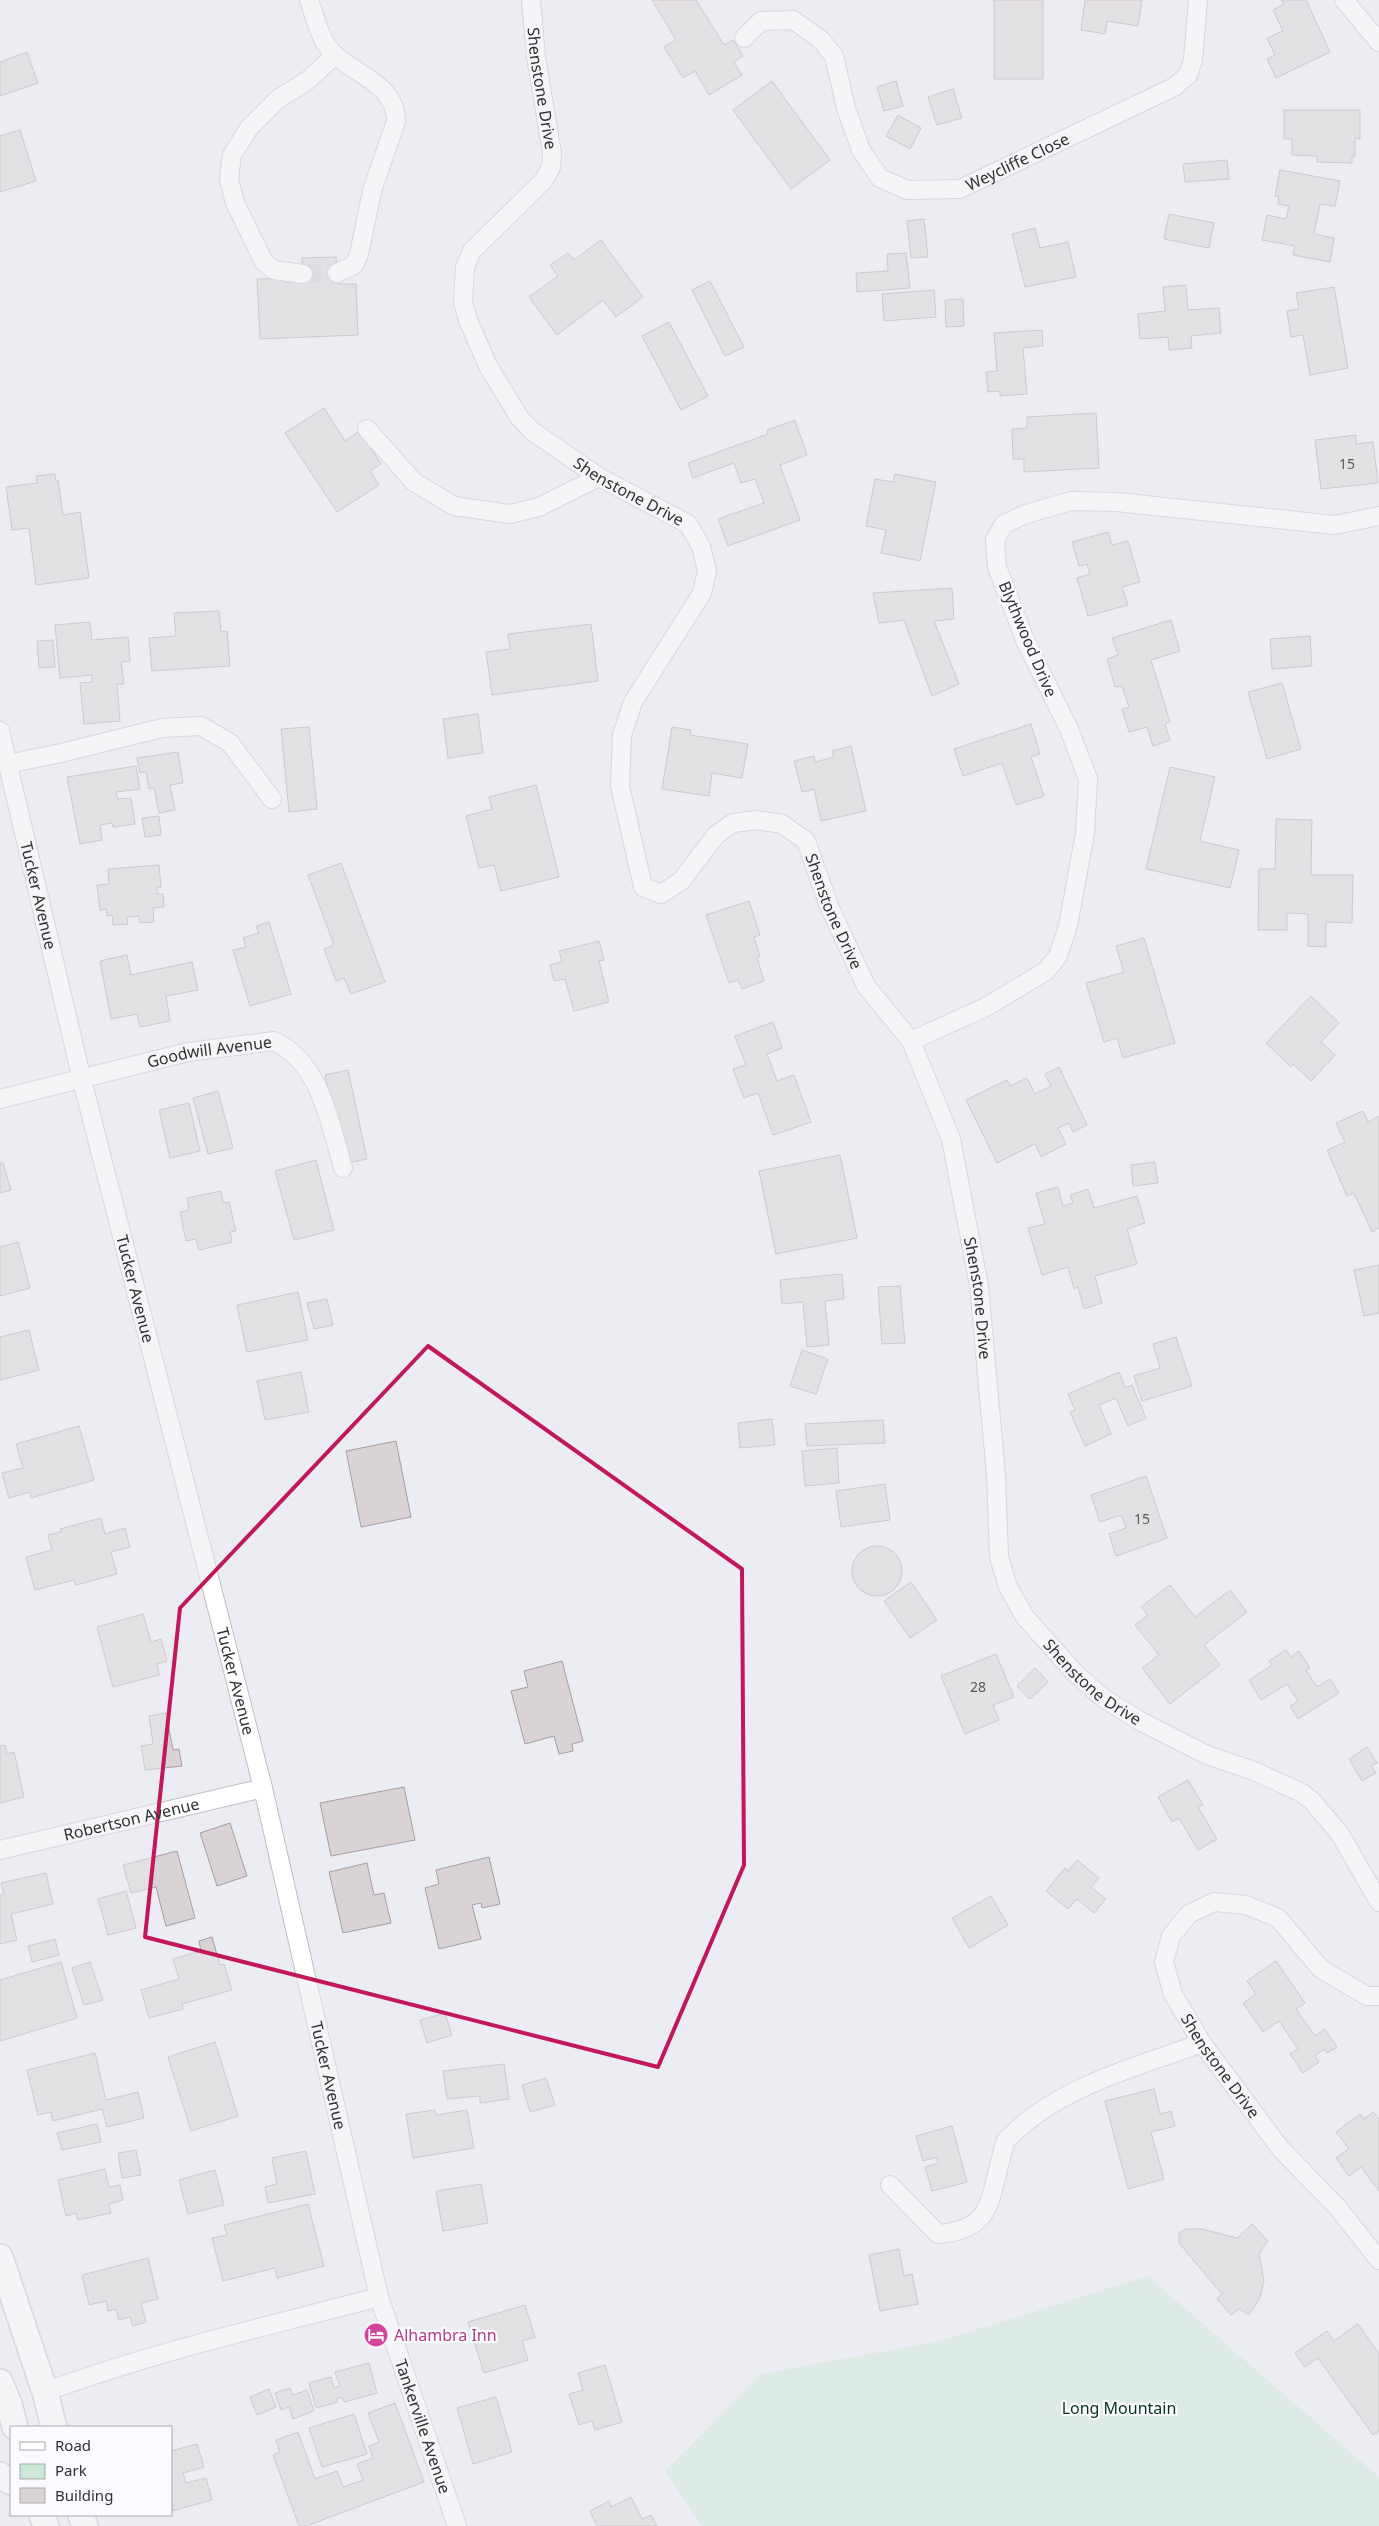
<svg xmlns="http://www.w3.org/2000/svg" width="1379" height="2526" viewBox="0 0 1379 2526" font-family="'Noto Sans',sans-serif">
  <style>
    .green { fill: #cce6d7 }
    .building { fill: #dad3d5; stroke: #a59fa1 }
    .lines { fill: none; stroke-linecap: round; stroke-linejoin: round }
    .street-tunnel { stroke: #c6c7cd; stroke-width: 18; stroke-dasharray: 18 9; stroke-linecap: butt }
    .street-casing { stroke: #bdbec3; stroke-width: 20 }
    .secondary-casing { stroke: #bdbec3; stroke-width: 28 }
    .street { stroke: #fff; stroke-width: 18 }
    .secondary { stroke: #fff; stroke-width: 25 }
    .marked { fill: none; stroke: #c2185b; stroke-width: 4; stroke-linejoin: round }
    .labels { text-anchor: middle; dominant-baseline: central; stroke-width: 4.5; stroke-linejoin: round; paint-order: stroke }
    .number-label { font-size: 14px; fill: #5a5a5c }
    .street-label { font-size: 16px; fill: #303133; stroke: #fafbff }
    .hotel-label { font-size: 16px; fill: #b23c85; stroke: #fafbff; text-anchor: start }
    .park-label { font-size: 16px; fill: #083220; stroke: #fafbff }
  </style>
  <rect width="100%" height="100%" fill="#ecedf3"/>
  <path class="green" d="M1148 2276 1379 2477V2526H702L665 2471 761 2374 940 2341Z"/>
  <path class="building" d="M652 0H696L724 45 733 40 743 56 734 62 742 75 709 95 695 71 683 78 664 47 676 40Z
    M994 0H1043V79H994Z
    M1085 0H1142L1138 26 1107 21 1105 34 1081 30Z
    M1281 0H1306L1330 52 1276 78 1267 59 1275 55 1267 38 1283 31 1273 10 1284 4Z
    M27 52 38 83 0 96V62Z
    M772 81 830 160 791 189 733 110Z
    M896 81 903 106 884 111 877 87Z
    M953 89 962 118 937 125 928 97Z
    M1284 110H1360V139L1355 138V156H1352V163L1317 162V156L1292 155V139H1284Z
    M898 115 921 128 910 149 886 136Z
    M20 130 36 181 0 192V136Z
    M1227 160 1229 179 1185 182 1183 164Z
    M1280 170 1340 181 1335 206 1320 204 1314 234 1334 238 1330 262 1293 255 1295 246 1262 240 1267 215 1286 219 1289 206 1278 204 1279 196H1275Z
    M1169 214 1214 223 1209 248 1164 239Z
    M924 219 928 257 911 258 907 221Z
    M1035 228 1040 248 1068 242 1076 277 1025 287 1012 234Z
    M601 240 643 297 616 317 603 300 557 335 529 297 558 276 550 265 568 253 574 260Z
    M906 253 910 288 857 292 856 273 888 271 887 254Z
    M336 257 338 284H356L358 335 260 339 257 279 303 278 302 258Z
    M710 281 744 347 725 356 692 290Z
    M1186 285 1188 310 1219 308 1221 333 1191 336 1192 348 1169 350 1168 337 1140 339 1138 314 1165 311 1163 287Z
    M1334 287 1348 368 1310 375 1303 335 1291 337 1287 311 1299 309 1296 293Z
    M934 290 936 317 884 321 882 294Z
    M963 299 964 326 946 327 945 300Z
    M669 322 708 396 681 410 642 336Z
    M1042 330 1043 346 1023 348 1027 394 1000 396V391L988 392 986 372 997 371 994 333Z
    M324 408 345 441 360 431 381 464 370 471 379 485 337 512 285 433Z
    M1096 413 1099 468 1024 472V459H1013L1012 429 1027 428V417Z
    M795 420 807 455 780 465 800 520 728 546 718 519 764 503 755 479 741 483 734 463 693 478 688 463 768 434 767 430Z
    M1356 435V444L1373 442 1378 483 1321 489 1315 440Z
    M55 474 56 481 58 480 63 515 80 512 89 578 36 585 29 528 12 530 6 487 37 483 36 476Z
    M895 474 936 482 920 561 881 553 886 530 866 526 875 479 893 482Z
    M1108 532 1112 545 1128 541 1140 582 1122 587 1128 605 1088 616 1077 578 1090 574 1087 564 1079 566 1072 542Z
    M952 588 954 619 934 621 959 684 932 696 904 620 879 623 873 593Z
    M219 611 221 632 227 631 230 666 152 671 149 638 176 636 174 613Z
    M1171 620 1180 651 1151 660 1170 722 1165 724 1170 740 1153 746 1147 727 1129 732 1122 709 1129 707 1122 686 1115 687 1107 659 1118 655 1112 638Z
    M90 622 92 640 128 637 130 661 121 662 124 684H117L120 721 84 724 80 683 92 682V675L60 678 55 625Z
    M591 624 598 681 492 695 486 652 510 649 508 634Z
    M1310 636 1312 666 1272 669 1270 639Z
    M53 640 55 667 39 668 37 641Z
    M1282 683 1301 749 1267 759 1248 692Z
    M478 714 483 753 448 758 443 719Z
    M1031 724 1040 754 1031 757 1044 796 1016 805 1002 763 963 776 954 749Z
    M309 727 317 809 289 812 281 729Z
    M672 727 691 730 690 735 748 744 742 778 712 773 709 796 662 789Z
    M851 746 866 811 821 821 814 789 802 792 794 761 814 756 815 762 834 757 832 751Z
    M178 752 183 783 170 785 175 810 159 813 154 788 149 789 146 772 140 773 137 758Z
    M136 766 140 789 116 792 118 799 131 798 135 824 113 827 112 823 100 825 102 840 80 844 67 777Z
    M1170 767 1215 777 1200 841 1239 850 1230 888 1146 869Z
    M536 785 559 877 501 891 494 865 479 868 466 816 492 809 489 797Z
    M159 816 161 835 145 837 142 818Z
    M1276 819 1312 820 1311 875H1353L1352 923 1326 922V947L1308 946V914L1287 913V930H1258L1259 869H1275Z
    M341 863 385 982 351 994 344 978 336 981 324 949 334 945 308 875Z
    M159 865 161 887H157V894H163L164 907 153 908 154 922 140 923 139 916 127 917 128 924 113 925 112 915 107 916 106 909 100 910 97 885 109 884 108 869Z
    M749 901 760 935 754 937 760 956 757 957 764 981 742 989 738 980 729 983 706 915Z
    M269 922 291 994 250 1006 233 950 246 947 243 938 259 933 256 926Z
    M1144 938 1175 1043 1123 1058 1117 1038 1104 1042 1086 983 1124 972 1116 946Z
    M599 941 604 960 599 961 609 1002 574 1011 565 979 554 981 550 965 562 962 559 951Z
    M127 955 131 975 192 962 198 990 166 996 170 1021 140 1027 137 1014 111 1019 100 961Z
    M1311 996 1339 1023 1321 1042 1335 1055 1311 1081 1293 1064 1291 1067 1266 1043Z
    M773 1022 782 1048 767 1054 777 1081 794 1075 811 1122 773 1135 758 1093 744 1098 733 1069 746 1065 735 1036Z
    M1059 1067 1087 1125 1073 1132 1069 1123 1058 1128 1066 1144 1041 1157 1035 1144 997 1163 966 1100 1007 1080 1010 1086 1027 1078 1035 1094 1051 1086 1045 1074Z
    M348 1070 367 1159 343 1164 325 1075Z
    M218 1091 233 1148 208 1154 193 1098Z
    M189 1103 200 1151 170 1158 159 1110Z
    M1363 1111 1368 1122 1379 1116V1228L1372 1232 1354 1193 1347 1196 1327 1150 1345 1142 1336 1123Z
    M840 1155 857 1238 776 1254 759 1171Z
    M316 1160 334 1230 294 1240 275 1171Z
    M1155 1162 1158 1183 1133 1186 1131 1165Z
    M0 1163H3L11 1190 0 1193Z
    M1058 1187 1063 1206 1073 1203 1070 1195 1088 1189 1094 1208 1137 1196 1145 1223 1127 1229 1137 1264 1095 1276 1102 1303 1084 1309 1078 1287 1074 1289 1068 1267 1042 1275 1028 1228 1045 1224 1036 1193Z
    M221 1191 223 1203 229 1202 236 1231 230 1232 232 1242 199 1250 196 1239 186 1241 180 1212 189 1210 187 1198Z
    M18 1242 30 1288 0 1296V1247Z
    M1379 1265V1313L1364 1316 1354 1270Z
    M842 1274 844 1299 825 1301 829 1345 807 1347 803 1302 782 1304 780 1280Z
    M900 1286 905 1343 882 1344 878 1287Z
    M298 1292 308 1340 247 1352 237 1305Z
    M327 1299 333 1325 314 1329 307 1303Z
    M29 1330 39 1370 0 1380V1337Z
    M1176 1337 1192 1386 1142 1401 1134 1376 1160 1368 1153 1344Z
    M802 1350 828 1359 816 1394 790 1386Z
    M301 1372 309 1412 265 1420 257 1381Z
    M1119 1372 1125 1388 1132 1385 1146 1418 1128 1426 1116 1398 1099 1405 1111 1434 1085 1446 1070 1412 1075 1410 1068 1394Z
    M772 1419 775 1445 740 1448 738 1423Z
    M883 1420 885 1443 807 1446 805 1424Z
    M79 1426 94 1480 31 1498 30 1492 9 1498 2 1473 23 1468 16 1444Z
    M396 1441 411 1517 361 1527 346 1451Z
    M837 1448 839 1483 805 1486 802 1451Z
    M1146 1476 1167 1538 1116 1556 1109 1534 1126 1528 1121 1515 1100 1522 1091 1495Z
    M885 1484 890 1520 841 1527 836 1491Z
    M101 1518 105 1534 125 1528 130 1547 111 1552 117 1574 76 1585 74 1580 35 1590 26 1557 52 1550 48 1535 61 1532 60 1529Z
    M852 1571a25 25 0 1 1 50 0a25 25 0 1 1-50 0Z
    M911 1582 937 1620 910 1638 884 1601Z
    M1170 1585 1195 1617 1230 1590 1247 1612 1204 1645 1220 1665 1170 1704 1142 1668 1159 1655 1135 1625 1148 1615 1141 1607Z
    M143 1614 151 1642 161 1639 167 1661 157 1664 159 1675 113 1687 97 1627Z
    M1286 1650 1291 1657 1299 1651 1310 1668 1306 1670 1317 1687 1330 1679 1339 1693 1298 1719 1290 1706 1298 1701 1287 1684 1261 1700 1249 1680 1272 1665 1269 1661Z
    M996 1654 1014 1697 993 1705 999 1720 965 1734 941 1676Z
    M562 1661 583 1741 572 1744 573 1751 559 1754 554 1736 525 1744 511 1691 528 1687 524 1671Z
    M1035 1668 1048 1682 1030 1699 1017 1686Z
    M166 1713 173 1750 179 1749 182 1766 145 1770 141 1746 153 1744 149 1716Z
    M5 1745 7 1754 14 1752 24 1797 0 1803V1746Z
    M1367 1747 1377 1763 1371 1766 1376 1773 1362 1781 1349 1759Z
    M1188 1780 1203 1805 1198 1807 1217 1839 1198 1850 1179 1818 1172 1822 1158 1797Z
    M404 1787 415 1840 331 1856 320 1803Z
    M230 1823 247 1876 217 1886 200 1833Z
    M177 1851 195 1918 166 1926 156 1887 131 1893 123 1865Z
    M489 1857 500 1904 482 1908 481 1903 472 1905 481 1939 439 1949 425 1888 439 1884 436 1870Z
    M1077 1860 1099 1878 1091 1887 1106 1899 1094 1913 1077 1899 1068 1909 1046 1891 1065 1868 1068 1871Z
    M367 1863 374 1895 384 1893 391 1923 343 1933 329 1872Z
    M46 1873 53 1904 11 1914 17 1940 0 1944V1895L4 1894 1 1883Z
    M126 1891 136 1928 108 1935 98 1899Z
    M991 1896 1008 1925 969 1948 952 1918Z
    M212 1937 220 1965 224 1964 232 1990 182 2004 183 2009 149 2018 141 1990 179 1979 173 1959 201 1951 199 1941Z
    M55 1939 59 1955 32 1962 28 1946Z
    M1276 1961 1305 2003 1296 2009 1315 2036 1325 2029 1337 2047 1327 2053 1324 2049 1315 2056 1319 2062 1303 2073 1290 2054 1298 2049 1279 2021 1263 2032 1243 2003 1256 1994 1247 1981Z
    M61 1962 77 2018 0 2041V1980Z
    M90 1962 103 2000 84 2005 72 1968Z
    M445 2013 452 2035 427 2043 420 2020Z
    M215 2042 238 2116 191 2131 168 2057Z
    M95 2053 106 2100 138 2092 144 2118 107 2127 102 2109 53 2121 51 2112 38 2115 27 2070Z
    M504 2064 509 2099 480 2103V2096L447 2099 443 2071Z
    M546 2078 555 2105 530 2112 522 2085Z
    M1154 2089 1160 2114 1171 2111 1175 2126 1151 2132 1164 2179 1128 2189 1105 2101Z
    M435 2110 436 2115 467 2110 474 2148 413 2158 406 2114Z
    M1373 2112 1379 2119V2191L1361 2167 1349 2176 1336 2158 1349 2149 1336 2132 1360 2114 1364 2119Z
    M97 2124 101 2142 62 2150 57 2133Z
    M952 2126 967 2182 932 2191 925 2167 938 2163 937 2157 923 2161 916 2136Z
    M136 2150 141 2175 122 2178 118 2153Z
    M306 2151 315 2194 268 2203 265 2187 277 2184 272 2158Z
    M105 2169 109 2187 120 2185 123 2200 109 2204 111 2213 78 2220 76 2213 66 2216 58 2180Z
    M215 2170 224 2205 188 2214 179 2180Z
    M481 2184 488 2223 443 2231 436 2191Z
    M308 2204 324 2266 277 2278 275 2268 223 2281 212 2238 227 2235 224 2225Z
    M1252 2224 1268 2241 1259 2254 1264 2281 1260 2298 1249 2315 1239 2309 1231 2315 1217 2299 1222 2294 1179 2243V2233L1186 2229H1202L1237 2238Z
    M899 2249 904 2276 912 2274 918 2304 880 2311 869 2255Z
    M148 2258 158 2299 141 2303 146 2322 133 2326 130 2317 119 2320 116 2309 108 2311 106 2301 89 2305 82 2275Z
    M525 2305 535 2337 522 2341 528 2360 484 2373 468 2322Z
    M1358 2324 1379 2354V2431L1373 2435 1318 2358 1305 2367 1295 2353 1327 2331 1334 2341Z
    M369 2363 377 2393 344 2402 342 2397 337 2399 338 2402 316 2408 309 2383 331 2377 334 2388 340 2386 335 2372Z
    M605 2365 622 2422 595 2430 592 2421 579 2425 569 2394 583 2390 578 2373Z
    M290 2388 293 2395 307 2390 314 2411 293 2419 289 2407 281 2410 275 2393Z
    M269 2389 276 2407 257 2415 250 2397Z
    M496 2397 512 2452 473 2464 457 2408Z
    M395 2403 424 2482 306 2526H299L273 2455 280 2452 276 2440 298 2432 315 2479 337 2471 343 2487 363 2480 357 2464 373 2458 369 2446 379 2442 368 2413Z
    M354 2414 367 2454 322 2467 309 2428Z
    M197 2444 204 2467 183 2473 186 2483 206 2478 212 2500 172 2511 171 2451Z
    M631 2497 642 2519 651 2515 657 2526H597L590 2511 609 2501 611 2507Z"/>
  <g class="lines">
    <path class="street-tunnel" d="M303 274 337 273"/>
    <defs>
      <g id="street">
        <path d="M309 0C316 19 320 42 336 56 359 76 396 86 396 121L372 191 359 254 354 265 337 273"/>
        <path id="s1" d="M531 0 536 57 552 153 551 167 544 180 472 251 465 267 464 283 463 303 468 320 488 366 519 417 532 431 599 477 688 524 701 546 707 571 702 593 633 702 622 735 620 786 643 887 661 894 681 881 716 835 733 823 756 820 782 824 806 841 829 906 866 986 911 1041 951 1139 979 1286 996 1475 999 1557 1008 1587 1025 1617 1074 1672 1103 1698 1142 1722 1207 1755 1254 1771 1302 1793 1312 1801 1340 1834 1379 1902"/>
        <path d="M1344 0 1379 42"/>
        <path id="s2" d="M744 38 761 21 793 20 820 39 834 56 846 108 861 150 880 178 907 190 960 189 1174 87 1188 75 1193 60 1198 0"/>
        <path d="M303 274 274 270 264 262 235 203 229 179 232 155 249 128 278 99 307 81 335 55"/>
        <path d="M367 429 414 482 454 506 510 514 539 507 599 477"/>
        <path id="s3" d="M0 731 82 1080 263 1788 379 2297 457 2526"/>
        <path d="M7 764 61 753 162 728 201 726 230 743 272 799"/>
        <path d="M911 1041 986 1007 1046 971 1058 956 1068 926 1085 833 1088 779 1069 729 1026 642 997 567 995 540 1004 524 1026 514 1071 501 1117 502 1335 525 1379 516"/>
        <path id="s4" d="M0 1099 188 1052 274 1041C321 1063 330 1124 343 1168"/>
        <path id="s5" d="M0 1850 263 1788"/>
        <path id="s6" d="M1379 1996H1367L1321 1969 1278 1918 1246 1905 1214 1902 1189 1914 1171 1936 1164 1962 1173 1994 1202 2043 1280 2148 1338 2208 1379 2260"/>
        <path d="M890 2185 938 2234C989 2230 989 2205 1000 2162 1002 2156 1003 2147 1006 2140 1009 2137 1014 2133 1017 2130 1065 2085 1142 2065 1202 2043"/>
        <path d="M45 2392C153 2352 268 2326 379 2297"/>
      </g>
      <path id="secondary" d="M0 2257 45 2392 54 2427
        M0 2382 9 2404 15 2427
        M0 2475 11 2482
        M42 2515 46 2526
        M81 2515 85 2526"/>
    </defs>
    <use href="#street" class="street-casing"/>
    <use href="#secondary" class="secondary-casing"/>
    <use href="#street" class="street"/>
    <use href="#secondary" class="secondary"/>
  </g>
  <path d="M0 0H1379V2526H0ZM428 1346 742 1569 744 1865 658 2067 145 1937 180 1608Z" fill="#ecedf3" fill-opacity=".55" fill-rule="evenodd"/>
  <path class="marked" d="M428 1346 742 1569 744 1865 658 2067 145 1937 180 1608Z"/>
  <defs>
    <symbol id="hotel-disc" viewBox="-11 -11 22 22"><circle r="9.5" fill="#d1479c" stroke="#fafbff"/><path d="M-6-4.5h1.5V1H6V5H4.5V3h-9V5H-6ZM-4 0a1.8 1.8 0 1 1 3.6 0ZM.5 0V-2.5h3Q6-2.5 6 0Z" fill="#fff"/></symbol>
  </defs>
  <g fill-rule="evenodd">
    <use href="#hotel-disc" x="362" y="2321" width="28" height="28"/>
  </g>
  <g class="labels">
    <g class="number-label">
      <text x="1347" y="463">15</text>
      <text x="1142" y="1518">15</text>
      <text x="978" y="1686">28</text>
    </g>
    <g class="street-label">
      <text stroke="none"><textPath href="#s1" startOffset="89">Shenstone Drive</textPath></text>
      <text stroke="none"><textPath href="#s2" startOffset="389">Weycliffe Close</textPath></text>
      <text stroke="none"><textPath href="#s1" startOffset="599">Shenstone Drive</textPath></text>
      <text transform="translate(1028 639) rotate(67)">Blythwood Drive</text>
      <text stroke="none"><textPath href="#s3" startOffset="169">Tucker Avenue</textPath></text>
      <text stroke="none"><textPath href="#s1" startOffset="1335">Shenstone Drive</textPath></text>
      <text stroke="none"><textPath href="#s4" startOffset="215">Goodwill Avenue</textPath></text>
      <text stroke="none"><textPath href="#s3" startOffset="574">Tucker Avenue</textPath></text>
      <text stroke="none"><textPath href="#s1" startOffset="1755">Shenstone Drive</textPath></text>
      <text stroke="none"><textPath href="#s1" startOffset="2175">Shenstone Drive</textPath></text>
      <text stroke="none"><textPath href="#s3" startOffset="979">Tucker Avenue</textPath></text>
      <text stroke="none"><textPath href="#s5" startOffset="135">Robertson Avenue</textPath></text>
      <text stroke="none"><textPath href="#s6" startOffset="401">Shenstone Drive</textPath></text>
      <text stroke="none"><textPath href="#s3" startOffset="1384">Tucker Avenue</textPath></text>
      <text stroke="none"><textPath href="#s3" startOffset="1748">Tankerville Avenue</textPath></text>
    </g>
    <g class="hotel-label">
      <text x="394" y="2335">Alhambra Inn</text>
    </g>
    <g class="park-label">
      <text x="1119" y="2408">Long Mountain</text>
    </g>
  </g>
  <rect x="10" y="2426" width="162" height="90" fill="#fafbff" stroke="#a9aaad"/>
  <rect x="20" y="2442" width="25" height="8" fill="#ffffff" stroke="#a9aaad"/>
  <text x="55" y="2451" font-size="15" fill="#303133">Road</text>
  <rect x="20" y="2464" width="25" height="15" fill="#cce6d7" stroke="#a9aaad"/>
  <text x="55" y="2476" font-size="15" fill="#303133">Park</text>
  <rect x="20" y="2488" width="25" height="15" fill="#dad3d5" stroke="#a9aaad"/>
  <text x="55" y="2501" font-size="15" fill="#303133">Building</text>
</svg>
